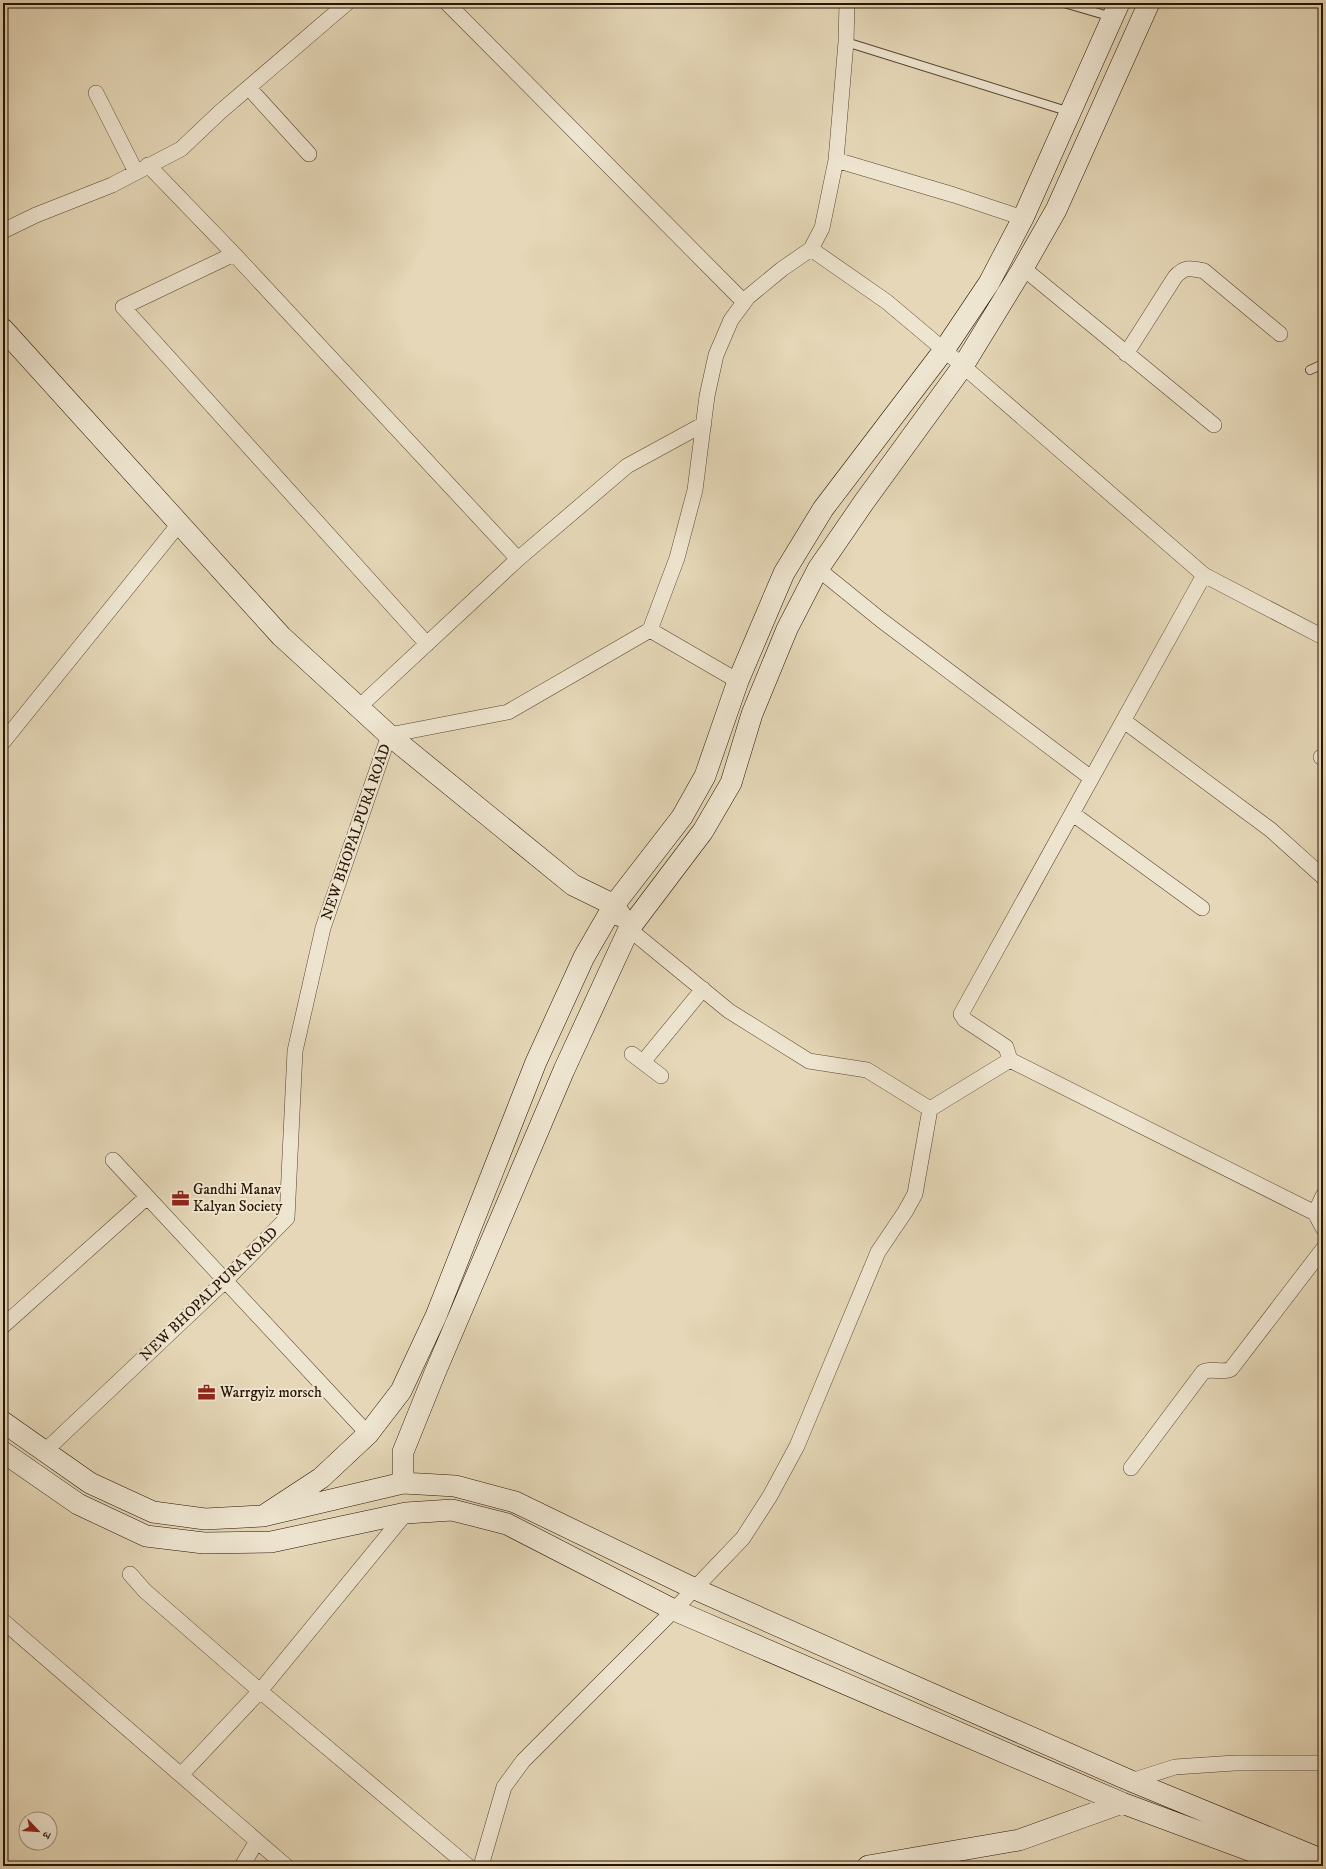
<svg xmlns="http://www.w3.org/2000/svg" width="1326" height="1869" viewBox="0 0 1326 1869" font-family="'IM FELL DW Pica','Noto Serif Devanagari',serif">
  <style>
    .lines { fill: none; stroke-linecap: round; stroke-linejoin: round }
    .lane-casing { stroke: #57442e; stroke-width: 10 }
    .street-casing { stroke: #57442e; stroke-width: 16 }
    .secondary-casing { stroke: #281300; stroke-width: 22 }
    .lane { stroke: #eee5d0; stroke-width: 8 }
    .street { stroke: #eee5d0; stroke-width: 15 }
    .secondary { stroke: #eee5d0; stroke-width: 21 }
    .labels { text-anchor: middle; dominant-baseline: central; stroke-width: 4; stroke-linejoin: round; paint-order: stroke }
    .street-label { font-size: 15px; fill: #281300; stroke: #eee5d0 }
    .poi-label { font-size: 15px; fill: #281300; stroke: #eee5d0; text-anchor: start }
  </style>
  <rect width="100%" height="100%" fill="#e5d7b7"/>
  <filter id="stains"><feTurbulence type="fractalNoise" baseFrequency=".005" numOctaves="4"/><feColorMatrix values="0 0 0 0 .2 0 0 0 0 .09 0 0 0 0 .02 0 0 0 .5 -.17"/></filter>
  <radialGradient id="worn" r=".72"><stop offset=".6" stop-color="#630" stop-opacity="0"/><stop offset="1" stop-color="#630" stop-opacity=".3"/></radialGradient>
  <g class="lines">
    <defs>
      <path id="lane" d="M1064 3 1112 17
        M846 42 1070 112
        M1310 370 1323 364"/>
      <path id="street" d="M447 3 744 302
        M249 88 309 154
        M96 93 136 172
        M836 160 954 195 1023 218
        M148 165 234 254 518 559
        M3 231 36 215 112 185 181 149 220 112 347 3
        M811 249 887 302 963 366 1204 575 1323 637
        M234 254 123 307 427 644
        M1023 268 1214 425
        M1126 354 1175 277C1185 266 1190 268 1204 271L1280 334
        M818 569 881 620 1091 778
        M650 630 738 681
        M359 707 518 559 627 466 704 424
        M1124 721 1271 830 1323 877
        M3 742 179 524
        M1321 757 1323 758
        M1073 814 1202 908
        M629 929 729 1011 809 1061 867 1070 930 1109 1010 1060 1315 1213 1323 1228
        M632 1054 661 1076
        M1010 1060 1006 1047 965 1020 961 1014 1204 575
        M643 1062 703 989
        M113 1160 368 1434
        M1315 1213 1323 1196
        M3 1326 146 1198
        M44 1452 226 1280 287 1218 295 1051 323 928 389 735 508 712 650 630 677 558 695 490 707 396 716 355 731 320 748 297 782 269 811 249 822 228 836 160 846 42 847 3
        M1131 1468 1203 1372C1212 1367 1222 1374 1231 1369L1323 1249
        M406 1513 260 1691 468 1866
        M130 1574 145 1591 260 1691 181 1775
        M3 1621 286 1866
        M1131 1781 1175 1767 1235 1763H1323
        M242 1866 257 1841
        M481 1866 504 1787 523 1761 674 1610 743 1538 770 1496 797 1446 878 1252 905 1212 915 1194 930 1109"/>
      <path id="secondary" d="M3 329 281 636 389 735 573 885 614 905 621 916
        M3 1422 90 1483 153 1512 205 1519 263 1516 403 1483 455 1486 515 1502 695 1589 957 1705 1131 1781 1323 1860
        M3 1452 78 1504 146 1536 204 1543 271 1542 406 1513 452 1510 507 1524 674 1610 1122 1803 1292 1866
        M403 1483V1452L434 1375 564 1070 629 929 703 831 731 783 752 714 787 629 818 569 864 502 963 366 1023 268 1056 210 1149 3
        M263 1516 321 1478 368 1434 401 1391 436 1316 536 1062 584 957 614 905 682 817 705 776 738 681 784 573 823 509 944 350 989 283 1023 218 1119 3
        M868 1866 1019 1840 1122 1803"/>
    </defs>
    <use href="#lane" class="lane-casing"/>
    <use href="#street" class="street-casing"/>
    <use href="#secondary" class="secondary-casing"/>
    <use href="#lane" class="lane"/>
    <use href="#street" class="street"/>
    <use href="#secondary" class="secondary"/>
  </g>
  <defs>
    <symbol id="office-bare" viewBox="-9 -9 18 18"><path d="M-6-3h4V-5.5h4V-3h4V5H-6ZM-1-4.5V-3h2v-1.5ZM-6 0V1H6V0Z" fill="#8f2418" stroke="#eee5d0" stroke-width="2.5" paint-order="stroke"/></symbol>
  </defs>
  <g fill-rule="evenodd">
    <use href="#office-bare" x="168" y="1186" width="25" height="25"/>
    <use href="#office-bare" x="194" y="1380" width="25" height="25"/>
  </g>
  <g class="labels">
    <g class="street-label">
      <text transform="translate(356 832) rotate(-71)">NEW BHOPALPURA ROAD</text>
      <text transform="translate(209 1294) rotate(-44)">NEW BHOPALPURA ROAD</text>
    </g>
    <g class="poi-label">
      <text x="193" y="1189">Gandhi Manav<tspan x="193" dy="17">Kalyan Society</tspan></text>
      <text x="220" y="1392">Warrgyiz morsch</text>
    </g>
  </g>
  <rect width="1326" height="1869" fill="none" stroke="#e5d7b7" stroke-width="16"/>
  <rect x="4" y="4" width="1318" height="1861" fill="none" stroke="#281300" stroke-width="2"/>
  <rect x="8" y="8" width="1310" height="1853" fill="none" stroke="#281300"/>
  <g transform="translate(38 1831) rotate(115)"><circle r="19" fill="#eee5d0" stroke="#9f917d"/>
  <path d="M0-3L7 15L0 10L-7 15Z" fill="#8f2418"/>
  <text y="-6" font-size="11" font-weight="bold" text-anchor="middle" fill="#281300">उ</text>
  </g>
  <rect width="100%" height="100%" filter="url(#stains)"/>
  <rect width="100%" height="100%" fill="url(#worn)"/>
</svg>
